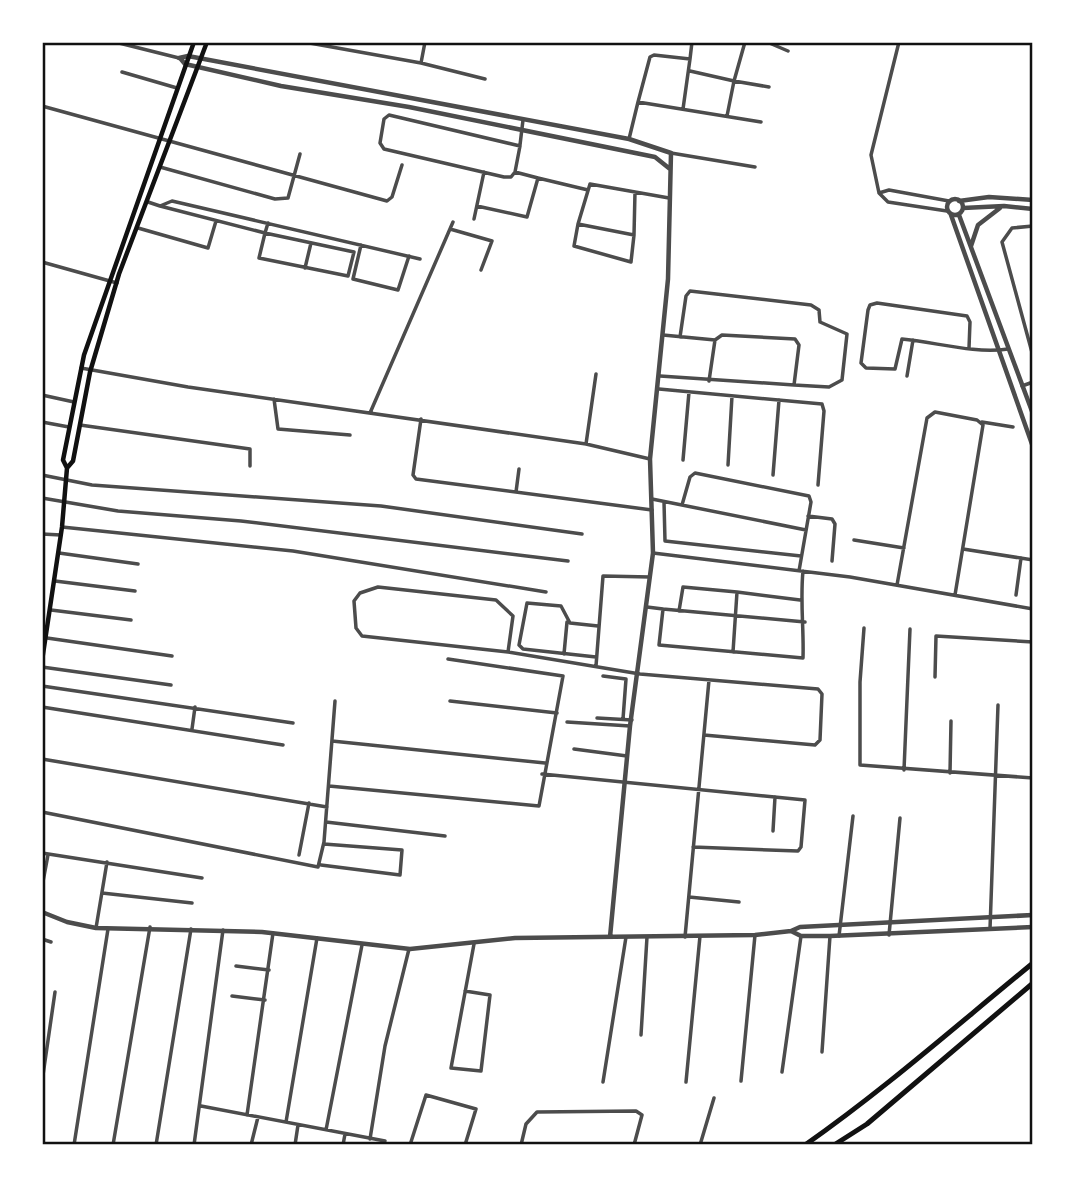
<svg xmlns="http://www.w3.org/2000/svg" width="1075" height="1187" viewBox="0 0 1075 1187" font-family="'Zilla Slab',serif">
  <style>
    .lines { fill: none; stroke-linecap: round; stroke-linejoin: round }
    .minor { stroke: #4c4c4c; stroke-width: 3.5 }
    .tertiary { stroke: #4c4c4c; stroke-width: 4.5 }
    .secondary { stroke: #111; stroke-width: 4.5 }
    .primary { stroke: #111; stroke-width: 5 }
    .neatline { fill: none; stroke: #111; stroke-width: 2.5 }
  </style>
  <rect width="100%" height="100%" fill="#fff"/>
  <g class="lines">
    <path class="minor" d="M115 42 179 58
      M304 42 421 63 485 79
      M767 42 788 51
      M690 59 692 42
      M421 63 425 42
      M690 71 734 81 745 42
      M122 72 177 88
      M638 102 650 57 654 55 690 59 683 109
      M42 106 387 201 392 197 402 165
      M727 116 734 81 769 87
      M629 139 638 102 761 122
      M520 145 523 120
      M671 153 755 167
      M160 167 275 199 288 198 300 154
      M515 172 520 146 389 115 384 119 380 143 384 149 504 177H511L515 172 538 178
      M879 193 871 155 899 42
      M148 202 160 206 172 201 420 259
      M160 206 265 233 268 223
      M477 206 527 217 538 178 588 190
      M947 211 888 202 879 193 889 190 949 201
      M474 219 484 172
      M578 224 574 246 631 262 634 235 578 224 590 184 669 198
      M1033 226 1012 228 1002 242 1033 356
      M138 228 208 248 216 221
      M450 229 492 241 481 270
      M265 233 354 252 348 276 259 258Z
      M634 235 635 192
      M361 245 353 279 398 290 409 256
      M42 262 117 283
      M305 268 311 243
      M680 337 686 296 690 291 811 305 819 310 820 322 847 334 842 380 829 387 794 385
      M969 348 970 322 967 316 877 303 870 305 868 310 861 363 866 368 895 369 902 339C936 342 973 354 1008 349
      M81 368 188 387 586 444 650 459
      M660 376 794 385 799 345 795 339 722 335 715 340 663 335
      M907 376 913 340
      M709 381 715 340
      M1022 386 1033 382
      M659 389 822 404 824 411 818 485
      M42 395 74 402
      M274 399 278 429 350 435
      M370 413 453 222
      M421 419 413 475 416 479 652 510
      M42 422 69 427
      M982 422 1013 427
      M80 425 250 449V466
      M586 444 596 374
      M683 460 689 392
      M728 465 732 396
      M42 475 92 485 381 506 582 534
      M773 475 779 400
      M516 492 519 469
      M42 498 118 511 241 521 568 561
      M652 499 806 530
      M664 502 665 541 801 556
      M682 505 690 477 695 473 809 496 811 502 799 571
      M808 516 832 519 835 524 832 561
      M62 527 293 551 546 592
      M42 534 61 535
      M854 540 904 548
      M963 549 1033 560
      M59 553 138 564
      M653 553 850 577 1033 609
      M803 571C800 601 804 629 803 658L659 645 663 609 805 622
      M55 581 135 591
      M897 585 927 418 935 412 977 420 983 425 955 595
      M737 592 800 600
      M1016 595 1021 558
      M647 607 663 609
      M51 610 131 620
      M679 611 683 587 737 592 733 652
      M864 628 860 682V765L1033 778
      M47 638 172 656
      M508 652 513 616 496 600 378 587 360 593 354 601 356 628 362 636 508 652 640 674 818 689 822 694 820 740 815 745 704 735
      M564 654 567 622
      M596 657 523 649 519 645 527 603 561 606 570 623 598 626
      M596 666 603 576 650 577
      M42 667 171 685
      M603 676 626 679 623 719
      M935 677 936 636 1033 642
      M42 686 293 723
      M450 701 557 713
      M42 707 283 745
      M597 718 632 720
      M567 722 630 726
      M192 729 195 707
      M332 741 545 763
      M574 749 627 756
      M42 759 327 807
      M904 770 910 629
      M950 773 951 721
      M542 774 805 800 801 847 798 851 693 847
      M329 786 539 806 563 676 448 659
      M42 812 318 867 324 842 335 701
      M326 822 445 836
      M773 831 775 797
      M42 853 202 878
      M299 855 309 803
      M321 865 400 875 402 850 324 844
      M42 887 48 855
      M102 893 192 903
      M689 897 739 902
      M96 928 107 862
      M990 929 998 705
      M889 935 900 818
      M839 936 853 816
      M685 937 709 680
      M42 939 51 942
      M236 966 269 970
      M465 991 490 995 481 1071 451 1068 474 944
      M232 996 265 1000
      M641 1035 647 937
      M822 1052 830 936
      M782 1072 801 936
      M741 1081 755 935
      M42 1082 55 992
      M603 1082 626 937
      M686 1082 700 936
      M201 1106 385 1141
      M247 1115 273 933
      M286 1122 317 938
      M326 1130 362 945
      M370 1139 385 1046 409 949
      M74 1145 108 929
      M113 1145 150 927
      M156 1145 191 929
      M194 1145 223 930
      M251 1145 258 1117
      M295 1145 298 1125
      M343 1145 345 1134
      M410 1145 426 1095 476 1109 465 1145
      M521 1145 526 1124 537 1112 636 1111 642 1115 634 1145
      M700 1145 714 1098"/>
    <path class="tertiary" d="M179 58 188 56 629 139 671 153 668 279 650 459 653 553 630 726 610 937
      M180 58 185 64 281 86 409 107 655 157 670 169
      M947 207a8 8 0 1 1 16 0a8 8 0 1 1-16 0Z
      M959 201 989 197 1033 200
      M963 208 1004 206 1033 209
      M951 215 1033 447
      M959 215 1033 414
      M971 246 978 225 1000 208
      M42 912 67 922 96 928 262 932 410 949 515 938 755 935 791 931 800 927 1033 915
      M791 931 801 936H830L1033 927"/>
    <path class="secondary" d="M67 468 73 461 90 372 119 274 207 42
      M42 661 62 527 67 468 63 460 84 355 194 42"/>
    <path class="primary" d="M805 1145C885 1089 957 1025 1033 963
      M834 1145 867 1124 1033 983"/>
  </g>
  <rect width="1075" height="1187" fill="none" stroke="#ffffff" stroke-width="88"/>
  <rect x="44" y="44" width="987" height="1099" class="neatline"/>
</svg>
